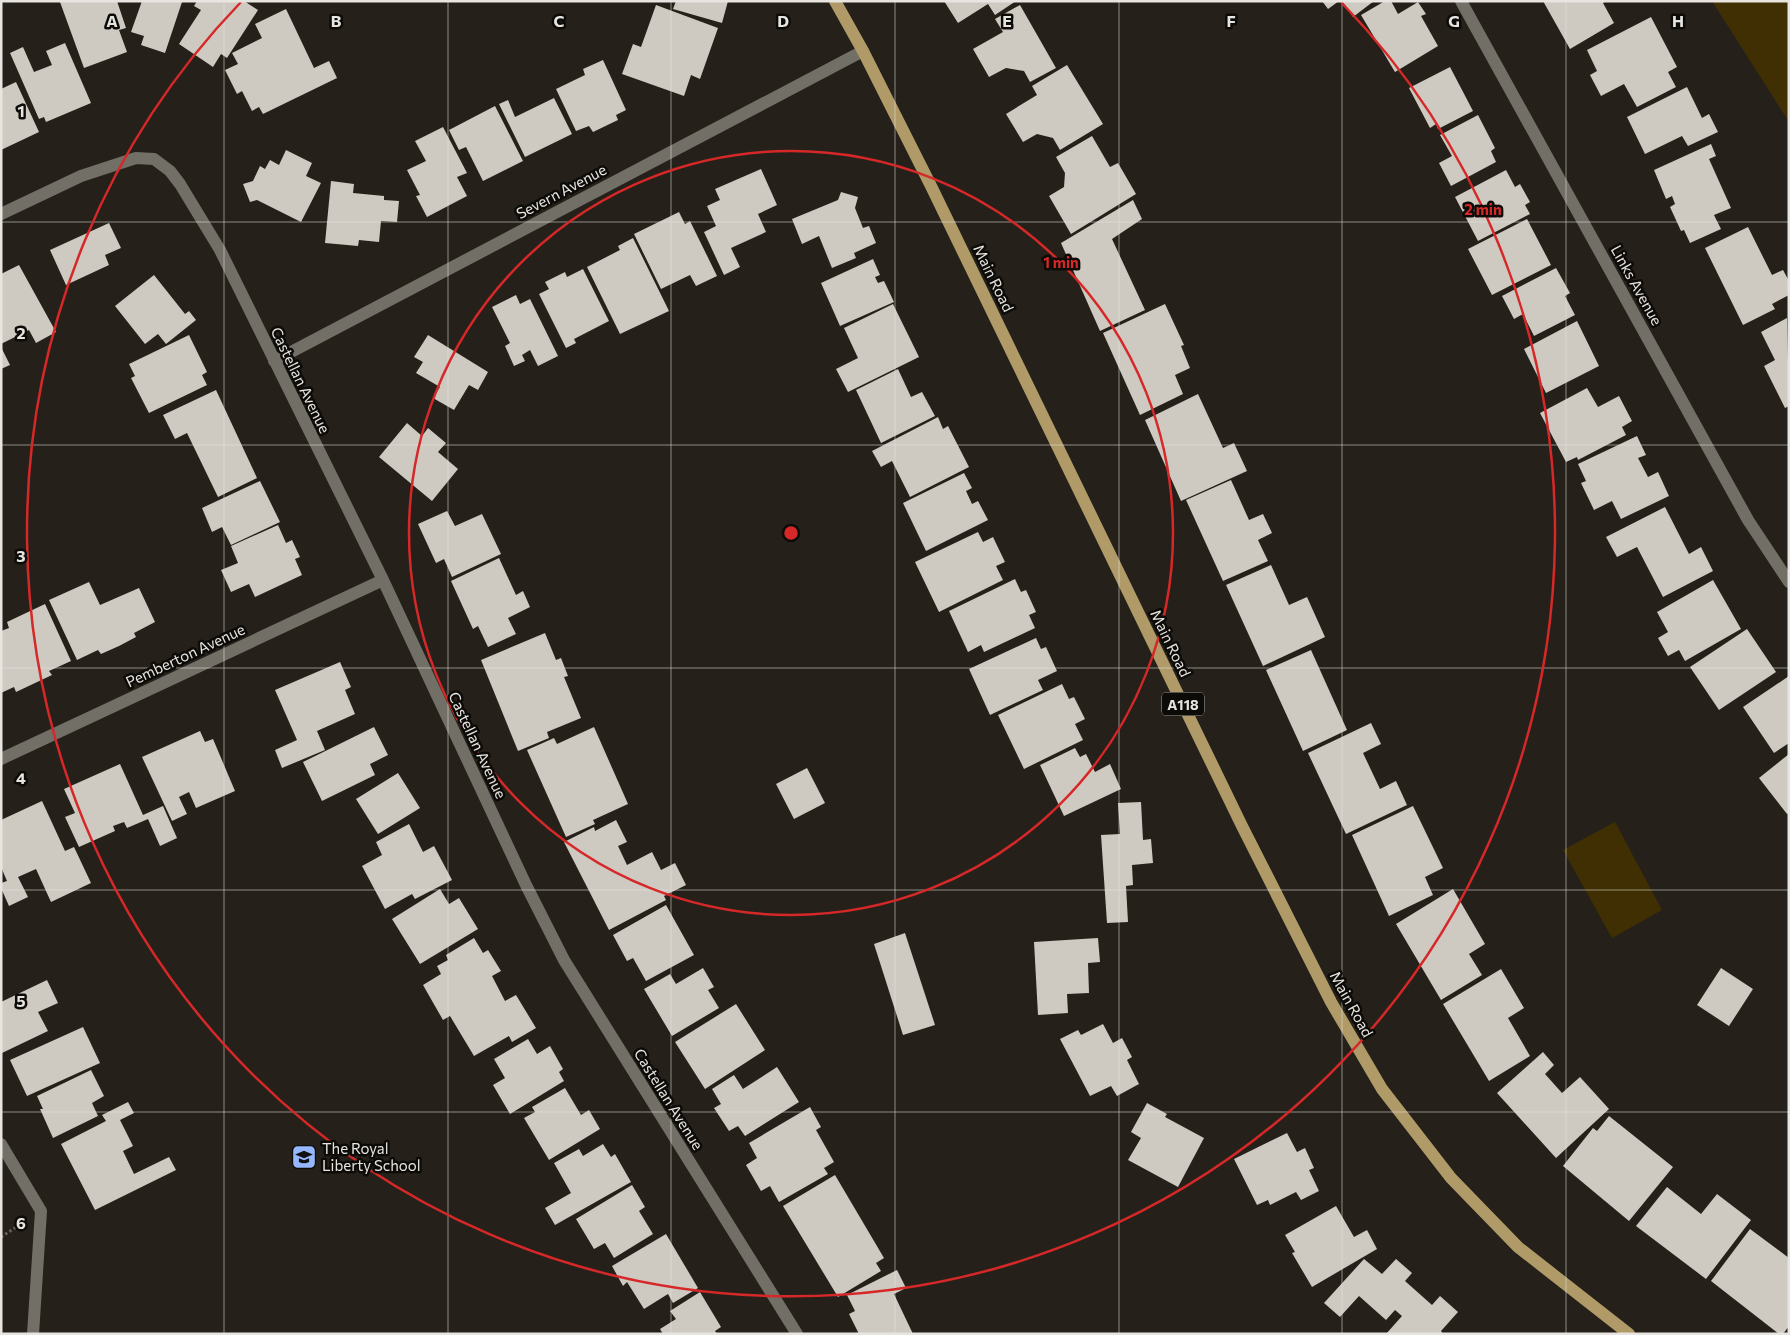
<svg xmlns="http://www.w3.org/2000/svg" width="1790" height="1335" viewBox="0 0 1790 1335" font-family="Commissioner,sans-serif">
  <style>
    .green { fill: #402f03 }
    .building { fill: #cecac1 }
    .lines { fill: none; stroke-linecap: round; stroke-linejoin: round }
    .path { stroke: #65625c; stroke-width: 3; stroke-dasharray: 2.5 2.5; stroke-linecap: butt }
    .minor { stroke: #726f66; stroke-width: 12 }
    .major { stroke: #b09a68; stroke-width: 12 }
    .grid { fill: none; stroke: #e8e5e1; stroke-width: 1; stroke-opacity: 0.55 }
    .ring { fill: none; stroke: #d62828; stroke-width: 2.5 }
    .labels { text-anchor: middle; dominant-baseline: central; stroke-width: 5; stroke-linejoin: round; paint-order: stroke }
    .shield { fill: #0c0b08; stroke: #a6a4a0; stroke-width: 1 }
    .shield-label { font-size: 14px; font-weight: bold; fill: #e8e5e1 }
    .street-label { font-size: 15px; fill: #e8e5e1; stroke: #0c0b08 }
    .poi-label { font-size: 15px; fill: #e8e5e1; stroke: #0c0b08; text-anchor: start }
    .grid-label { font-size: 16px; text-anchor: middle; font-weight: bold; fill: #e8e5e1; stroke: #0c0b08; stroke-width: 5; stroke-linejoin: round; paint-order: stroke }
    .centre { fill: #d62828; stroke: #0c0b08; stroke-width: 2.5 }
    .ring-label { font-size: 15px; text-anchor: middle; font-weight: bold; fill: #d62828; stroke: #0c0b08; stroke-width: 5; stroke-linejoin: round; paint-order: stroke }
  </style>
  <rect width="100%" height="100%" fill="#25211a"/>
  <path class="green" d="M1712 1H1789V122Z
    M1615 822 1662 910 1612 938 1563 850Z"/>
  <path class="building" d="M63 1H117L126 28 119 30 127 52 84 68 60 2Z
    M142 1 182 2 165 53 141 45 144 36 131 32Z
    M197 1H244L258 10 227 58 221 54 213 67 179 44 201 10 194 6Z
    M676 1H728L722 23 673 9Z
    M944 1H1016L995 15 988 4 958 23Z
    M1322 1H1339L1328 9Z
    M1342 1H1374L1353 17Z
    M1385 1H1391L1398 14 1418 2 1426 14 1421 16 1438 46 1395 72 1361 15Z
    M1543 1H1606L1603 3 1614 23 1570 49Z
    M656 5 718 28 700 79 691 75 684 96 622 74 633 44 641 47Z
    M1020 5 1056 68 1030 82 1024 71 1006 68 989 77 973 49 1003 32 995 19Z
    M286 9 314 68 329 61 337 78 263 114 259 107 252 111 242 91 237 94 225 70 238 64 232 53 262 38 255 24Z
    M1651 17 1677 67 1668 72 1676 87 1637 107 1624 84 1601 96 1590 75 1597 71 1587 50Z
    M65 43 91 103 46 122 44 117 39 119 10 53 23 47 34 72 52 65 46 51Z
    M603 60 626 110 616 115 618 120 593 132 589 126 576 131 556 89 585 75 583 69Z
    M1067 65 1103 124 1060 150 1053 138 1037 134 1023 142 1006 114 1037 95 1032 86Z
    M1450 67 1473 111 1438 129 1436 124 1430 128 1409 88Z
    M16 82 39 132 1 150V89Z
    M1687 87 1702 118 1709 114 1718 132 1688 146 1682 136 1645 154 1627 117Z
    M554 98 572 134 525 157 499 104 508 100 515 117Z
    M495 106 523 161 483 181 466 147 459 150 449 130Z
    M1478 115 1495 148 1491 151 1496 162 1451 186 1439 163 1452 156 1440 135Z
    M443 127 467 173 457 177 467 196 427 217 416 196 420 195 407 170 426 161 415 141Z
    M1092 136 1110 167 1118 163 1136 194 1071 234 1049 196 1064 187 1065 173 1056 157Z
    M1711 144 1716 156 1709 159 1731 208 1714 215 1721 229 1690 243 1684 230 1681 231 1670 207 1675 204 1672 196 1666 199 1654 170Z
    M286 150 312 163 306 176 321 183 301 222 257 200 250 202 243 184 253 181 260 166 265 169 270 160 279 165Z
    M761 169 777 205 758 214 766 232 731 248 740 267 724 275 704 232 716 226 707 206 720 200 715 189Z
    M1506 170 1515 187 1520 184 1530 202 1525 205 1530 214 1478 241 1455 197Z
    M331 181 354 184 353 193 384 196V200L399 201 397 222 381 221 379 242 359 240 358 246 325 243Z
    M841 192 858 197 855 208 863 228 869 226 876 243 854 253 856 258 832 268 819 236 802 244 792 219 838 200Z
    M1133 200 1142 219 1112 239 1145 310 1100 331 1061 243Z
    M679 212 685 224 690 221 717 276 696 286 690 275 661 289 634 234Z
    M1527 219 1551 265 1492 295 1468 249Z
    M109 223 121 248 105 255 109 265 66 285 50 250Z
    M1748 227 1772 275 1783 270 1789 281V295L1772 304 1775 309 1743 325 1705 248Z
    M633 238 669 311 620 334 587 267 620 250 618 246Z
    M873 259 880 275 875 277 878 283 884 281 894 302 840 326 821 283Z
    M19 265 56 332 36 343 29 330 1 344V274Z
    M1556 268 1570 293 1565 296 1575 315 1534 336 1523 314 1514 319 1502 296Z
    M583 269 609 321 574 339 576 343 566 348 539 294 549 289 545 282 565 272 567 277Z
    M154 275 185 314 189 311 196 320 166 344 158 334 145 344 115 306Z
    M516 295 520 304 530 299 558 356 538 366 530 350 522 355 525 361 514 366 505 346 510 343 492 307Z
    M893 304 919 357 848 392 836 369 858 358 844 328Z
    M1165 304 1184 345 1181 346 1190 368 1175 375 1183 394 1140 415 1103 333Z
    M1787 318 1789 406 1785 408 1764 366 1775 360 1761 332Z
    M1577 321 1599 366 1546 393 1524 349Z
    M189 335 207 372 202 375 207 385 149 413 131 378 135 376 129 364Z
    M428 335 488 372 478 390 469 385 454 410 433 398 440 387 416 373 423 362 414 357Z
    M1 347 10 365 1 369Z
    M898 369 911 397 922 392 935 416 881 443 856 390Z
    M1587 388 1598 407 1619 396 1632 421 1622 427 1626 435 1578 460 1577 457 1566 462 1540 413Z
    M216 390 257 478 218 497 187 433 175 439 163 415Z
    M1198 394 1223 448 1234 443 1247 471 1181 501 1145 420Z
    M938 417 943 429 948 426 969 467 910 497 892 461 881 467 872 451Z
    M407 423 422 436 428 428 446 443 438 452 458 469 432 501 379 457Z
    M1637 436 1646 455 1638 458 1648 477 1658 472 1669 496 1621 519 1612 501 1594 510 1581 483 1586 481 1578 464Z
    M964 473 972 488 966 491 972 504 978 501 988 520 926 551 903 503Z
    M1231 480 1249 520 1263 514 1272 533 1258 540 1268 561 1223 581 1186 500Z
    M260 481 280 522 231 545 222 527 212 532 202 508Z
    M1665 507 1689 554 1701 547 1713 571 1663 597 1637 547 1617 557 1606 537Z
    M447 511 455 526 482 514 501 554 452 577 444 559 436 563 418 524Z
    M278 525 286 543 292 540 300 557 295 559 302 575 255 597 249 584 231 592 221 570 238 563 231 546Z
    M978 532 983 542 993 537 1005 562 996 566 1003 580 939 612 915 562Z
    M499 558 516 595 523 591 530 607 508 618 516 634 488 647 478 626 473 629 451 581Z
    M1271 565 1289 605 1307 597 1325 637 1263 666 1226 585Z
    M1015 579 1021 592 1026 590 1036 612 1029 615 1035 628 984 652 981 645 968 652 949 611Z
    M1713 580 1741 629 1685 661 1679 650 1668 656 1658 638 1668 632 1657 612Z
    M89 582 100 605 139 588 155 622 134 633 136 637 119 646 101 654 98 650 77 660 49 600Z
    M45 604 71 661 49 671 52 675 16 692 14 687 1 693V631L9 628 7 622Z
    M1747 629 1776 672 1719 710 1690 667Z
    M545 633 556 660 561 658 568 676 564 677 581 718 547 732 549 738 518 751 481 660Z
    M1036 638 1041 649 1046 647 1057 671 1038 680 1043 690 990 715 969 669Z
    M1311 650 1347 730 1303 751 1266 670Z
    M340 662 351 687 345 690 355 714 317 731 325 750 282 768 275 750 297 740 275 690Z
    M1789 676V743L1774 753 1743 707Z
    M1062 684 1069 699 1074 697 1085 719 1075 724 1083 740 1024 769 998 715Z
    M1371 723 1381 744 1363 753 1380 789 1396 781 1407 805 1346 834 1308 753Z
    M374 727 388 755 370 764 375 775 322 801 303 762Z
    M594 727 628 804 593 820 595 824 566 837 527 750 554 738 557 744Z
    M200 731 205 742 213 739 235 791 196 808 189 792 179 797 187 814 172 821 142 757Z
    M1075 748 1080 757 1086 754 1095 772 1110 764 1121 789 1064 816 1040 765Z
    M1789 754V813L1787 814 1759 778Z
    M120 764 143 815 163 806 177 838 160 846 148 819 127 828 124 822 113 826 115 831 79 847 65 817 75 813 64 789Z
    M807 768 825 803 794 819 776 784Z
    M398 773 420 808 378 834 356 799Z
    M42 801 65 851 74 847 91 883 51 902 36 869 18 877 28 897 9 906 1 888V883L7 881 1 867V820Z
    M1141 802 1143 840 1151 839 1153 863 1132 865 1133 885 1126 886 1128 922 1107 923 1101 835 1120 834 1118 803Z
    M1413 806 1443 868 1425 877 1433 895 1389 916 1352 835Z
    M616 820 627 842 618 846 627 865 652 852 661 870 675 863 686 885 664 896 666 900 609 930 564 842 594 827 595 831Z
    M409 824 423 852 434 846 452 880 415 899 412 894 385 909 362 866 382 855 376 842Z
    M440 889 449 904 459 898 478 929 420 964 392 919Z
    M1453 889 1485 944 1469 954 1482 975 1441 1000 1396 924Z
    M666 905 694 955 646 981 633 958 627 961 613 935Z
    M905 933 935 1025 903 1035 874 944Z
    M474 938 483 953 488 950 501 971 492 976 505 1001 516 995 536 1028 512 1042 509 1036 474 1056 450 1016 443 1020 423 985 441 974 437 966 448 960 446 955Z
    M1098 938 1100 962 1088 963 1089 993 1067 994 1068 1013 1038 1015 1034 942Z
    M703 968 714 987 708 990 719 1008 672 1036 644 989 670 974 676 984Z
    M1721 968 1753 989 1729 1026 1697 1005Z
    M1501 969 1524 1008 1508 1018 1530 1056 1489 1081 1443 1004Z
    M47 980 58 1003 38 1012 48 1031 2 1053 1 1002Z
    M736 1004 765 1050 705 1089 675 1042Z
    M1103 1024 1113 1043 1122 1038 1132 1057 1127 1060 1139 1084 1117 1096 1111 1086 1090 1096 1060 1039 1078 1030 1081 1035Z
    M83 1027 100 1063 27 1096 10 1060Z
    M528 1039 537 1054 550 1046 563 1069 559 1072 564 1081 510 1114 493 1085 505 1078 494 1059Z
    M1543 1052 1554 1065 1545 1074 1562 1093 1580 1077 1609 1109 1556 1158 1497 1093Z
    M777 1067 799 1102 745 1136 738 1126 729 1131 714 1108 721 1104 712 1089 734 1075 743 1089Z
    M91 1070 104 1096 92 1103 98 1116 53 1138 40 1109H43L37 1096Z
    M565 1088 581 1115 589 1110 600 1129 549 1160 524 1118 535 1112 532 1107Z
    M128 1102 134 1113 120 1120 133 1146 123 1151 134 1174 169 1157 176 1170 95 1210 61 1144 106 1121 102 1115Z
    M1147 1103 1167 1114 1165 1117 1204 1138 1178 1187 1128 1160 1141 1138 1131 1132Z
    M810 1107 821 1127 816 1130 834 1162 824 1168 828 1174 779 1202 770 1186 761 1191 746 1165 757 1158 749 1143Z
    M1609 1116 1673 1167 1629 1221 1563 1166 1593 1128 1597 1131Z
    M1287 1133 1297 1152 1305 1148 1314 1168 1309 1170 1319 1191 1301 1200 1296 1192 1270 1205 1268 1200 1257 1205 1234 1159Z
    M603 1144 611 1157 615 1154 631 1182 555 1225 545 1208 571 1193 554 1163 579 1149 583 1156Z
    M835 1175 884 1258 876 1263 881 1271 838 1297 783 1206Z
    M632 1185 645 1207 639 1211 653 1234 614 1258 605 1243 594 1249 576 1219Z
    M1667 1187 1701 1214 1717 1194 1751 1220 1706 1279 1636 1226Z
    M1336 1206 1354 1237 1367 1230 1377 1249 1312 1287 1292 1253 1295 1252 1285 1235Z
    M1750 1229 1789 1258V1326L1783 1334H1779L1711 1281Z
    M666 1234 698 1288 673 1303 668 1294 644 1309 627 1282 623 1286 612 1266Z
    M1364 1259 1382 1274 1396 1259 1412 1273 1405 1281 1432 1305 1440 1296 1458 1312 1441 1331 1443 1334H1386L1402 1316 1395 1310 1386 1320 1359 1296 1340 1317 1324 1303Z
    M897 1270 906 1288 894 1294 913 1334H859L849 1314 855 1311 847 1295Z
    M700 1292 721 1327 715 1331 717 1334H663L660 1329 676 1319 670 1311Z"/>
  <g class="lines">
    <path class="path" d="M1 1237 18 1226"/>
    <path class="minor" d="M1461 1 1748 520 1789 582
      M1 214 81 176 136 158 154 159 170 171 180 184 220 250 383 580 526 885 564 960 797 1334
      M274 361 863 51
      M1 759 383 580
      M1 1144 41 1211 33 1334"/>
    <path class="major" d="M835 1 863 51 931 186 1242 826 1331 1002 1382 1089 1451 1178 1518 1247 1629 1334"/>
  </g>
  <path class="grid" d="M224 1V1334M448 1V1334M671 1V1334M895 1V1334M1119 1V1334M1342 1V1334M1566 1V1334M1 222H1789M1 445H1789M1 668H1789M1 890H1789M1 1112H1789"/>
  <g class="ring">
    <circle cx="791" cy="533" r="382"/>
    <path d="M1341 2A764 764 0 1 1 241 2"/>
  </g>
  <defs>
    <symbol id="school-square" viewBox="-11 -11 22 22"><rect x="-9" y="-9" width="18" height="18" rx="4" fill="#96b6fd" stroke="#0c0b08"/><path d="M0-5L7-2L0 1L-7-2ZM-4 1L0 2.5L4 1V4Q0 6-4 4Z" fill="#111"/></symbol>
  </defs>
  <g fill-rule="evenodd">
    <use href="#school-square" x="290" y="1143" width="28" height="28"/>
  </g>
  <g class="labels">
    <rect class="shield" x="1162" y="692.5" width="42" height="23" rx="4"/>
    <g class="shield-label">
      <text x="1183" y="704">A118</text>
    </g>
    <g class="street-label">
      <text transform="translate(561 191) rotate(-28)">Severn Avenue</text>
      <text transform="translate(994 278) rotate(64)">Main Road</text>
      <text transform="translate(1637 285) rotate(61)">Links Avenue</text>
      <text transform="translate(301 380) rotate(64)">Castellan Avenue</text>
      <text transform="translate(1171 643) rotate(64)">Main Road</text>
      <text transform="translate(185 655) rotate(-25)">Pemberton Avenue</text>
      <text transform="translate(478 745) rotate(65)">Castellan Avenue</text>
      <text transform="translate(1352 1004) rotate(61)">Main Road</text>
      <text transform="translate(669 1099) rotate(58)">Castellan Avenue</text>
    </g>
    <g class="poi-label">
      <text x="322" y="1148">The Royal<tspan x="322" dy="17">Liberty School</tspan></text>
    </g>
  </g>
  <g class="grid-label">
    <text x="112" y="27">A</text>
    <text x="336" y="27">B</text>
    <text x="559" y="27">C</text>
    <text x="783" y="27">D</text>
    <text x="1007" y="27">E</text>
    <text x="1231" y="27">F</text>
    <text x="1454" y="27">G</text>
    <text x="1678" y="27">H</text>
    <text x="21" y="117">1</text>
    <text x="21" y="339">2</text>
    <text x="21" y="562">3</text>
    <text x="21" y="784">4</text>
    <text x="21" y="1007">5</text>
    <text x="21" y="1229">6</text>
  </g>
  <circle cx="791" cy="533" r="8" class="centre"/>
  <g class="ring-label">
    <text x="1483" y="215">2 min</text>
    <text x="1061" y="268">1 min</text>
  </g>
  <rect width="1790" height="1335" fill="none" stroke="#e8e5e1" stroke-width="5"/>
</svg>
